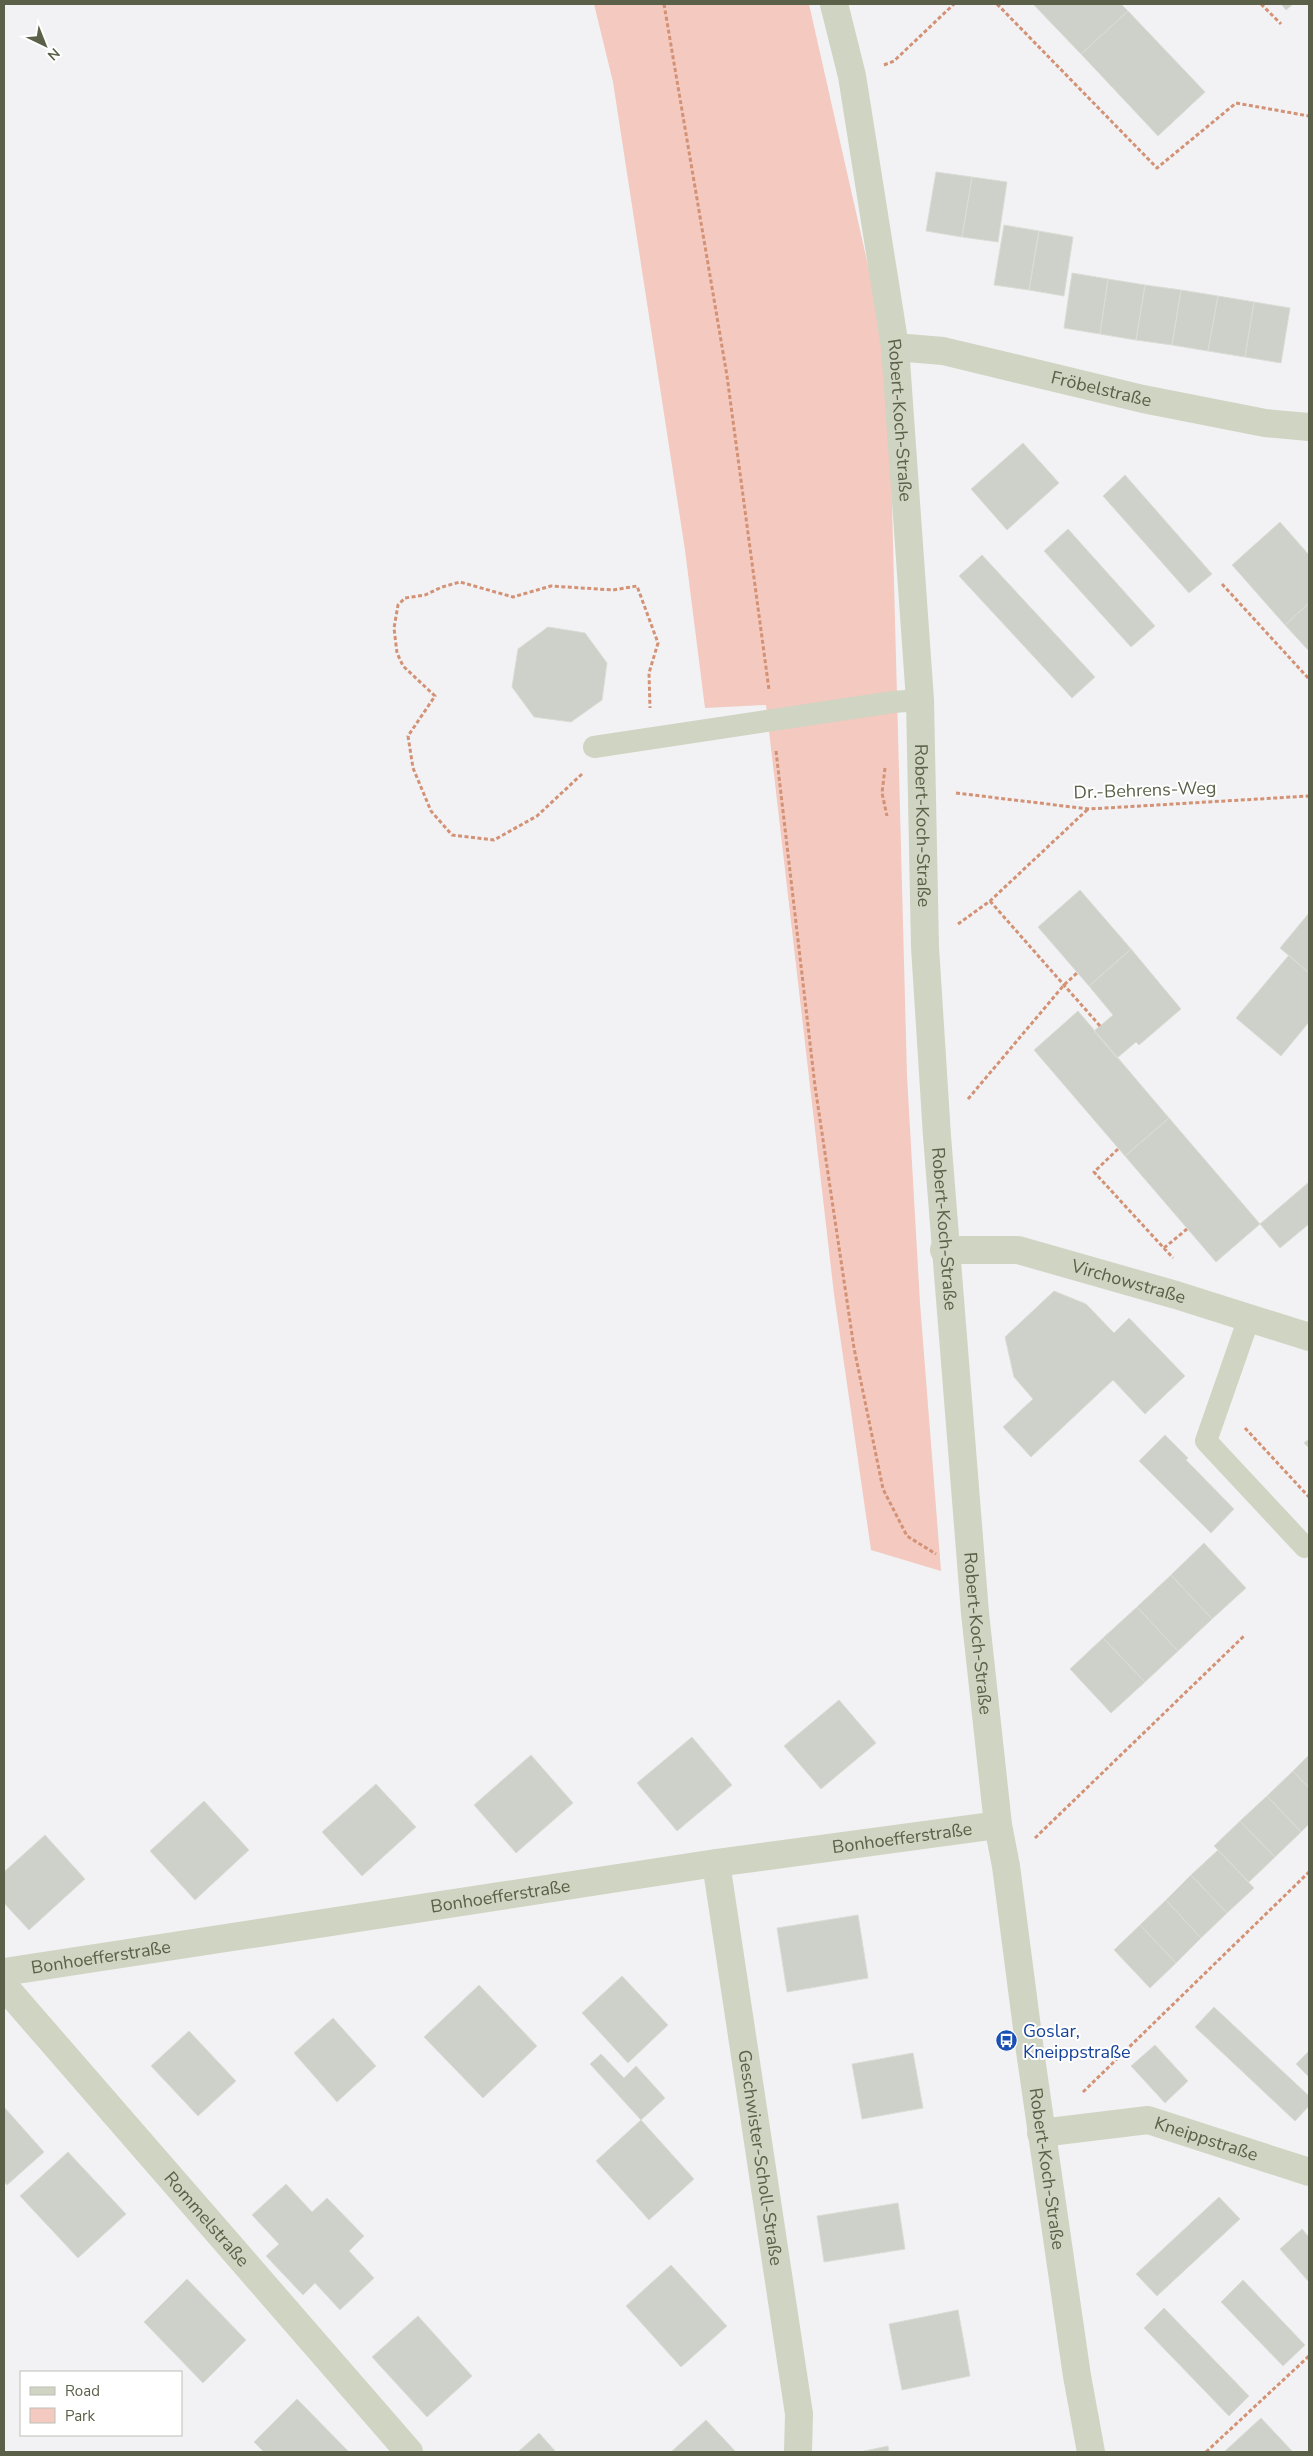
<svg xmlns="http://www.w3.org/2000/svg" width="1313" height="2456" viewBox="0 0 1313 2456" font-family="'Nunito Sans',sans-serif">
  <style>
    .green { fill: #f3c9c0 }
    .building { fill: #ced1c9; stroke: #daddd6 }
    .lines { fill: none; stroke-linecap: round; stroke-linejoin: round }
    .path { stroke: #d39275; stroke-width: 3; stroke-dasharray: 4 2.5; stroke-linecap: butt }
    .service { stroke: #d0d4c2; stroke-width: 22 }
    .minor { stroke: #d0d4c2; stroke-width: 28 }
    .tertiary { stroke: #d0d4c2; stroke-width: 28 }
    .labels { text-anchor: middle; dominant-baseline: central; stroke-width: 4; stroke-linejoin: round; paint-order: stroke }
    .street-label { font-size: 18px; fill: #5a6148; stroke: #fff }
    .transit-label { font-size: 18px; fill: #164399; stroke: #fff; text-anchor: start }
  </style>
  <rect width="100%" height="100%" fill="#f2f2f4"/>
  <path class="green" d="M594 4H809L888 354 907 1076 920 1303 941 1571 871 1550 834 1294 766 705 705 708 685 550 613 82Z"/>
  <path class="building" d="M1033 4H1121L1128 11 1081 54Z
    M1281 4H1293L1286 10Z
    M1128 11 1205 92 1158 136 1081 54Z
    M936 172 972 177 962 237 926 231Z
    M972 177 1007 182 998 242 962 237Z
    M1004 225 1039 231 1029 290 994 285Z
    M1039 231 1073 237 1064 296 1029 290Z
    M1072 273 1108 279 1100 334 1064 328Z
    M1108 279 1145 285 1136 340 1100 334Z
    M1145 285 1181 290 1172 345 1136 340Z
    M1181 290 1218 296 1208 351 1172 345Z
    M1218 296 1254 302 1245 357 1208 351Z
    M1254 302 1290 308 1281 363 1245 357Z
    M1023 443 1059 483 1007 530 971 489Z
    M1125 475 1212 574 1189 593 1103 496Z
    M1280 522 1309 555V603L1285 625 1232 565Z
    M1068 529 1155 626 1131 647 1044 551Z
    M982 555 1095 677 1072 698 959 576Z
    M1309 603V651L1285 625Z
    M548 627 585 633 607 663 602 700 571 722 534 717 512 687 518 649Z
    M1080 890 1131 949 1089 986 1038 927Z
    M1309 913V973L1280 948Z
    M1131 949 1181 1009 1139 1045 1136 1042 1117 1058 1094 1031 1113 1015 1089 986Z
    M1289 955 1309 973V1022L1281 1056 1236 1018Z
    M1078 1011 1169 1118 1125 1156 1034 1050Z
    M1169 1118 1260 1224 1216 1262 1125 1156Z
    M1309 1182V1224L1280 1248 1260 1224Z
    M1054 1291 1086 1304 1114 1333 1129 1318 1185 1376 1145 1414 1113 1380 1031 1457 1003 1427 1033 1399 1014 1377 1005 1337Z
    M1165 1435 1188 1458 1186 1460 1234 1509 1211 1533 1139 1461Z
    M1309 1439V1448L1304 1443Z
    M1204 1543 1246 1588 1212 1619 1171 1575Z
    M1171 1575 1212 1619 1178 1651 1137 1607Z
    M1137 1607 1178 1651 1145 1682 1103 1638Z
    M1103 1638 1145 1682 1111 1713 1070 1669Z
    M839 1700 876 1743 821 1789 784 1746Z
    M692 1737 732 1785 677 1831 637 1783Z
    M531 1755 573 1803 516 1853 474 1805Z
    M1309 1755V1788L1293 1771Z
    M1293 1771 1309 1788V1824L1301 1832 1267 1796Z
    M376 1784 416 1827 362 1876 322 1832Z
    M1267 1796 1301 1832 1275 1857 1240 1821Z
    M204 1801 249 1850 195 1900 150 1851Z
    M1240 1821 1275 1857 1249 1882 1214 1846Z
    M45 1835 85 1879 29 1930 4 1903V1872Z
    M1218 1850 1254 1888 1227 1913 1191 1875Z
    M1191 1875 1227 1913 1201 1938 1166 1900Z
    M1166 1900 1201 1938 1176 1963 1140 1925Z
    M858 1915 868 1978 787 1992 777 1928Z
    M1140 1925 1176 1963 1150 1988 1114 1950Z
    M622 1976 668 2025 628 2063 582 2013Z
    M479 1985 537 2046 483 2098 424 2037Z
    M1214 2007 1309 2096V2106L1295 2121 1195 2027Z
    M333 2018 376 2066 337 2102 294 2053Z
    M189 2031 236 2081 198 2116 151 2066Z
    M1155 2045 1188 2081 1165 2103 1131 2066Z
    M1309 2051V2077L1296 2064Z
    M913 2053 923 2108 862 2119 852 2064Z
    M601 2054 624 2078 636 2066 665 2098 641 2120 590 2064Z
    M4 2107 44 2152 7 2185 4 2181Z
    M641 2120 694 2179 649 2220 596 2161Z
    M68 2152 126 2214 78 2258 20 2196Z
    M286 2184 312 2212 327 2198 364 2236 349 2251 374 2278 340 2310 315 2283 303 2295 266 2256 279 2244 252 2215Z
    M1219 2197 1240 2219 1157 2296 1136 2274Z
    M898 2203 905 2249 824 2262 817 2216Z
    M1302 2229 1309 2237V2282L1280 2249Z
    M671 2265 727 2326 681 2367 626 2306Z
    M187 2279 246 2340 203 2383 144 2322Z
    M1243 2280 1305 2345 1283 2366 1221 2302Z
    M1164 2308 1249 2396 1229 2416 1144 2328Z
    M958 2310 970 2376 902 2390 889 2324Z
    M418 2316 472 2376 427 2417 372 2357Z
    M297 2399 349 2452H264L254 2442Z
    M1261 2418 1293 2452H1224Z
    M706 2420 736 2452H671Z
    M539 2433 556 2452H518Z
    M888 2446 889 2452H860Z"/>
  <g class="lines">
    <path class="path" d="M664 4 727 376 769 690
      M997 4 1157 168 1236 103 1309 116
      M1261 4 1281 24
      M884 65 894 61 954 4
      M1222 584 1309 679
      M776 751 815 1086 854 1348 883 1489 907 1536 936 1554
      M885 768 882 793 887 816
      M582 774 537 816 494 840 452 835 431 811 413 768 408 736 435 696 403 666 397 653 394 628 398 605 405 598 425 595 442 587 460 582 513 597 551 586 613 590 637 586 658 643 649 673 650 708
      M956 793 1089 809 1309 796
      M990 901 1100 1026
      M958 924 990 901 1088 809
      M968 1099 1064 985 1077 973
      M1118 1149 1094 1172 1173 1258
      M1164 1248 1187 1229
      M1245 1428 1309 1497
      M1035 1838 1245 1635
      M1083 2092 1309 1872
      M1206 2452 1309 2356"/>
    <path class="service" d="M594 747 893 702 920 700
      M1249 1318 1206 1441 1305 1547"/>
    <g class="minor">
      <path id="s1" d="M895 347 943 351 1143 399 1265 423 1309 427"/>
      <path id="s2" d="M944 1250H1018L1176 1295 1309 1337"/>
      <path id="s3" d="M716 1863 799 2414 798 2452"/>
      <path id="s4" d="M4 1972 716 1863 998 1825"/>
      <path id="s5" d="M4 1986 409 2452"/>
      <path id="s6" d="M1041 2133 1148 2120 1309 2172"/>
    </g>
    <path class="tertiary" id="s7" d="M834 4 852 76 895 347 920 700 925 947 937 1136 975 1613 998 1825 1006 1866 1030 2051 1077 2376 1091 2452"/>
  </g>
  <defs>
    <symbol id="bus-disc" viewBox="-11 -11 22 22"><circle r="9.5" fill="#1a4fb4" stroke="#fff"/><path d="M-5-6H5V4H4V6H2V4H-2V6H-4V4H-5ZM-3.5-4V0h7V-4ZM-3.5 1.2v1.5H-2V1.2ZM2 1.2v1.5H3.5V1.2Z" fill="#fff"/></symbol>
  </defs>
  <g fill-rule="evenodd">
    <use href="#bus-disc" x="994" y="2028" width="25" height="25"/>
  </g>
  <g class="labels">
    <g class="street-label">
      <text stroke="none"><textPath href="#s1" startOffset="211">Fröbelstraße</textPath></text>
      <text stroke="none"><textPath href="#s7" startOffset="422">Robert-Koch-Straße</textPath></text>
      <text transform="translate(1145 790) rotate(-2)">Dr.-Behrens-Weg</text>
      <text stroke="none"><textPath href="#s7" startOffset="828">Robert-Koch-Straße</textPath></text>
      <text stroke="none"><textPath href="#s7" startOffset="1232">Robert-Koch-Straße</textPath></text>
      <text stroke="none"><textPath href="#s2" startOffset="189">Virchowstraße</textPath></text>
      <text stroke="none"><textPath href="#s7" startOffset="1638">Robert-Koch-Straße</textPath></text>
      <text stroke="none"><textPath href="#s4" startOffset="908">Bonhoefferstraße</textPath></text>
      <text stroke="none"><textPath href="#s4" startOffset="502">Bonhoefferstraße</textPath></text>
      <text stroke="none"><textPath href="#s4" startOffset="98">Bonhoefferstraße</textPath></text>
      <text stroke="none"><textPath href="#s6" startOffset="169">Kneippstraße</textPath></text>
      <text stroke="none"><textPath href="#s3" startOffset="298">Geschwister-Scholl-Straße</textPath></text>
      <text stroke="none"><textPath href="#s7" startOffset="2178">Robert-Koch-Straße</textPath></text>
      <text stroke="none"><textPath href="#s5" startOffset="309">Rommelstraße</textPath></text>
    </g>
    <g class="transit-label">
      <text x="1023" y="2031">Goslar,<tspan x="1023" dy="21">Kneippstraße</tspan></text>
    </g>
  </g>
  <rect width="1313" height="2456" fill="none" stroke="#5a6148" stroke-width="10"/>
  <rect x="20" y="2371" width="162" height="65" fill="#ffffff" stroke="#bdc0b6"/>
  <rect x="30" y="2387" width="25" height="8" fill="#d0d4c2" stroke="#bdc0b6"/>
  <text x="65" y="2396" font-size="15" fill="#5a6148">Road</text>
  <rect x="30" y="2408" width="25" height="15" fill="#f3c9c0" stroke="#bdc0b6"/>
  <text x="65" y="2421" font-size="15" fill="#5a6148">Park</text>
  <g transform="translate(45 45) rotate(137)" stroke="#ffffff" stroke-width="4" paint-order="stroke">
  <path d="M0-4L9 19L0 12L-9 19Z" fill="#5a6148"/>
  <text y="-8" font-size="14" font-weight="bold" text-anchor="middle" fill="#5a6148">N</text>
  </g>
</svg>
